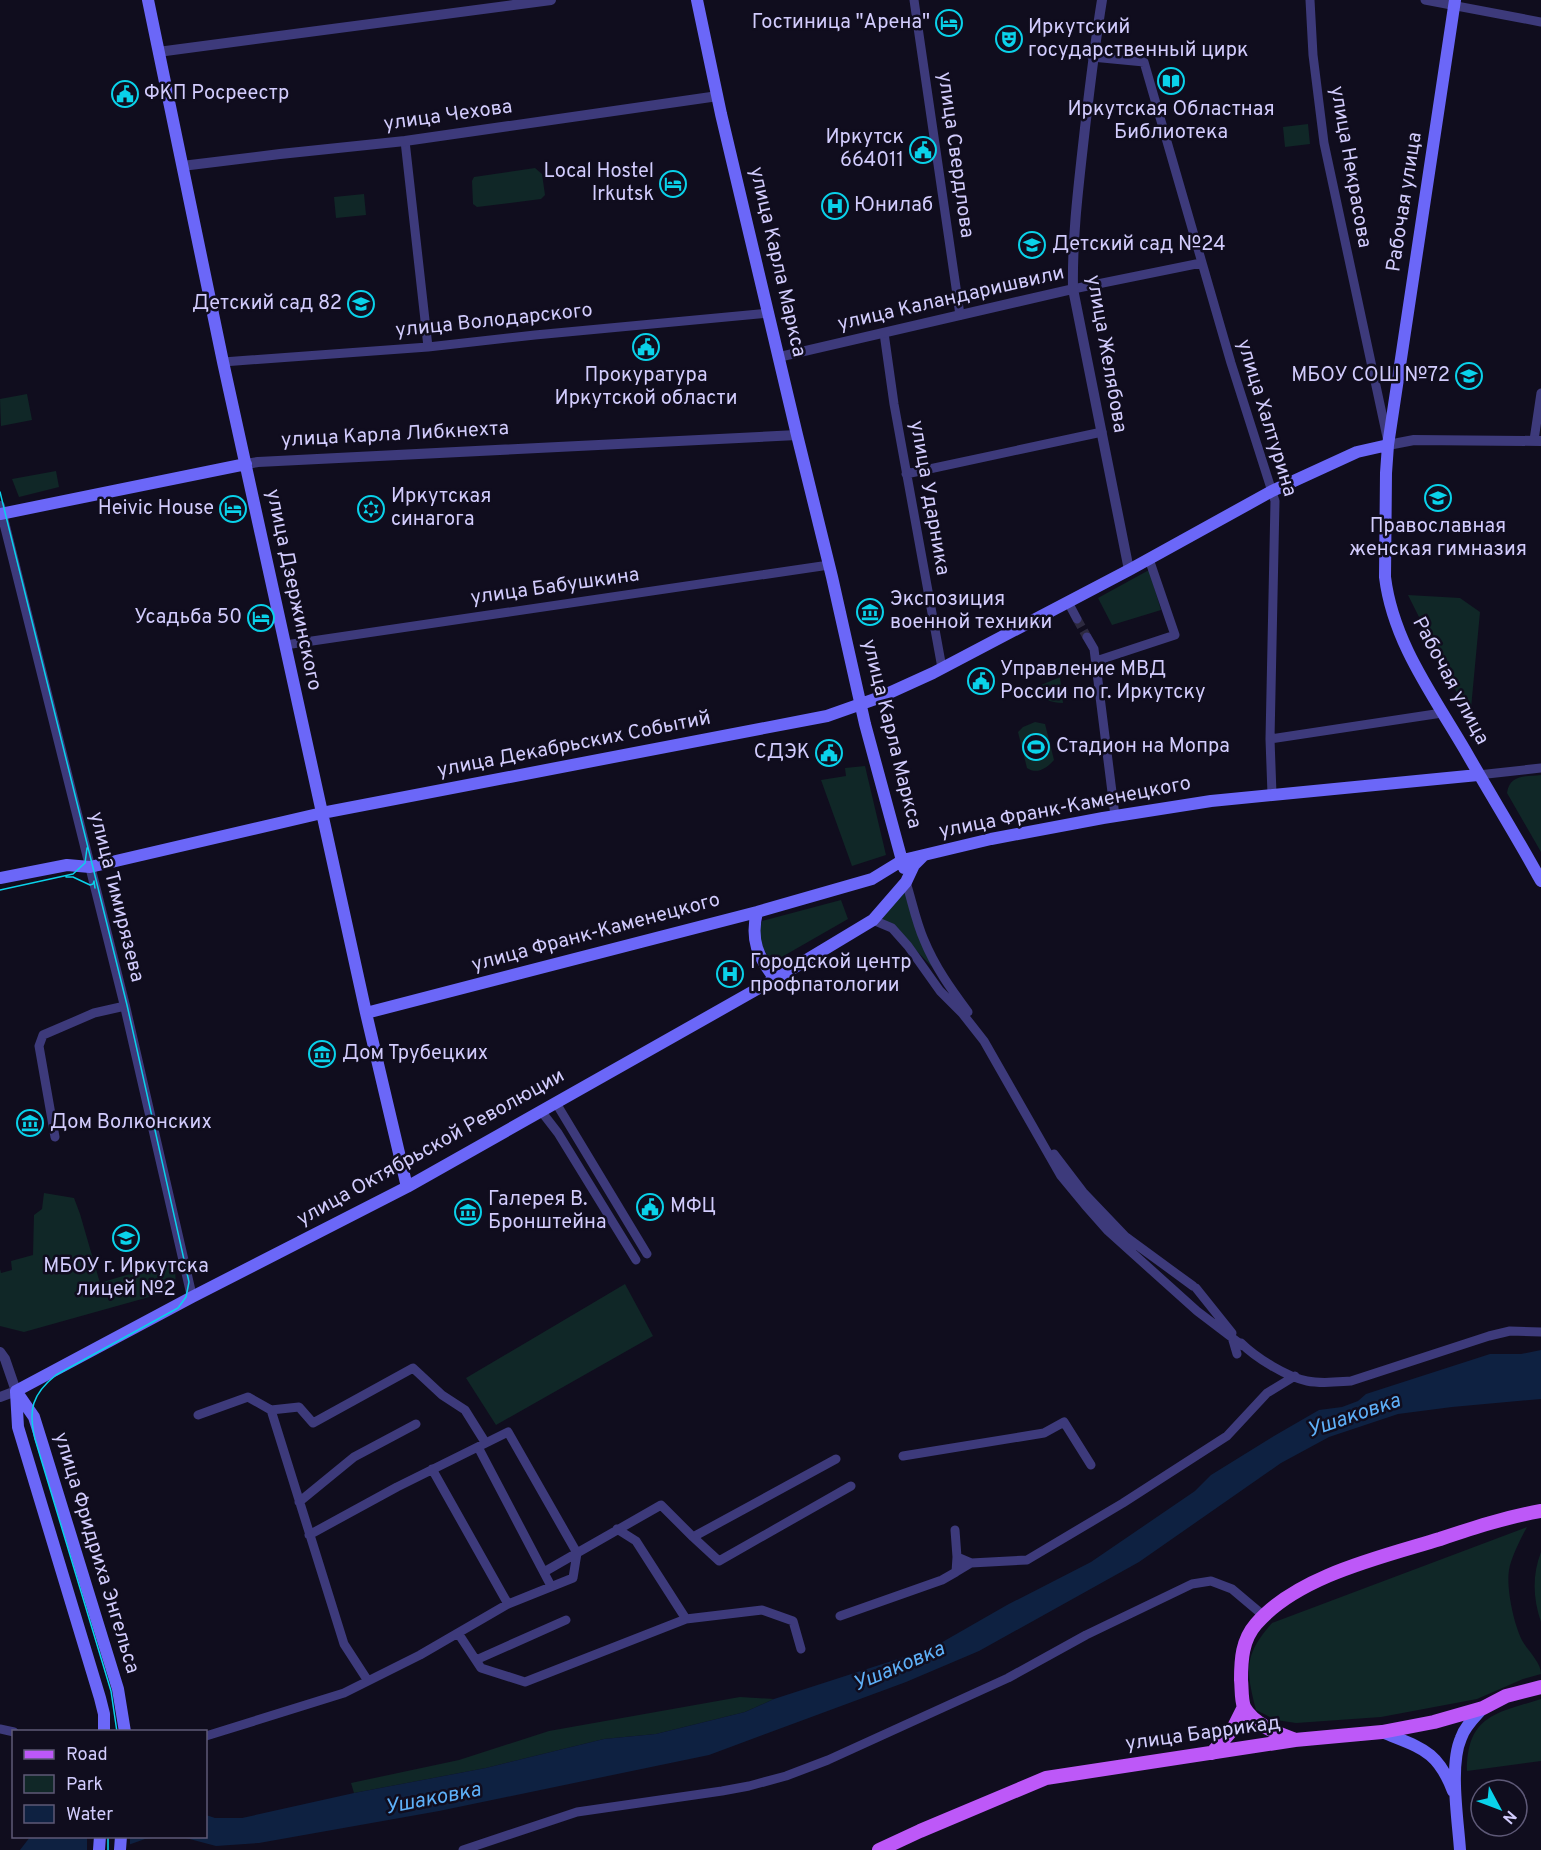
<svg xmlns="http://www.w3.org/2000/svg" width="1541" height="1850" viewBox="0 0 1541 1850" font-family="Overpass,sans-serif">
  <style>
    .green { fill: #102727 }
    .water { fill: #0e2141 }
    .pier { fill: #100d1e }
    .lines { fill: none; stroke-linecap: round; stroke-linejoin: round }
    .minor-tunnel { stroke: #2d2a3f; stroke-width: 9; stroke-dasharray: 9 4.5; stroke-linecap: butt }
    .minor { stroke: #3d3a7b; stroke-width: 9 }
    .tertiary { stroke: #3d3a7b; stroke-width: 10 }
    .secondary { stroke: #6b67f8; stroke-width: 12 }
    .primary { stroke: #bd58f8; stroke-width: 14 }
    .tram { stroke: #0ad2ea; stroke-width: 1.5 }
    .labels { text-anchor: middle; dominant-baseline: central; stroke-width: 5; stroke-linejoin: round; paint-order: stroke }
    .poi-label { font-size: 20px; fill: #d2ccfd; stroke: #100d1e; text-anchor: start }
    .street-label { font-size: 20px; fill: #d2ccfd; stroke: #100d1e }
    .water-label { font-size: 21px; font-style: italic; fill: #5eb0f8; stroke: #100d1e }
  </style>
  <rect width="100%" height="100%" fill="#100d1e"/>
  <path class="green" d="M1308 124 1310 144 1285 147 1283 127Z
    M535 168 542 174 545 195 541 199 477 207 473 204 472 181 474 177Z
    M364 194 366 215 336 218 334 197Z
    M27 394 32 420 1 426 0 399Z
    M56 471 59 487 19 497 12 479Z
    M1149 570 1161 610 1112 625 1098 598Z
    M1408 595 1460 598 1480 612 1470 719Z
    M1060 677 1063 703C1049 703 1042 698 1034 688Z
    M1035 722 1045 724 1054 760C1047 768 1037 775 1027 768L1018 732 1023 727Z
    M865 766 886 855 852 866 821 780 846 776 845 768Z
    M1541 775V852L1507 793C1510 774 1525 777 1541 775Z
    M905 890 933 968 894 927 879 920Z
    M841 900 848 919 773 962C761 949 757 938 762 921Z
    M44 1193 74 1198 80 1214 100 1283 172 1261C176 1274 179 1283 167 1292L24 1332 0 1326V1269L1 1273 12 1270 11 1261 33 1255 34 1215 42 1209Z
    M625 1284 653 1336 496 1425 466 1378Z
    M1527 1527C1521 1538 1511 1558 1509 1570 1506 1588 1514 1626 1523 1642 1529 1652 1541 1663 1541 1674L1523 1679 1477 1699 1381 1717 1296 1723 1276 1720 1256 1710C1246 1670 1243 1656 1272 1623Z
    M1541 1552V1622C1533 1599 1532 1575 1541 1552Z
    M740 1697 774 1699 745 1712 656 1734 604 1739 486 1768 354 1793 351 1783 459 1760 549 1731Z
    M1541 1699V1761L1467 1771C1467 1715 1497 1713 1541 1699Z"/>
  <path class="water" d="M1541 1350V1399L1452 1407 1398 1414 1329 1437 1281 1463 1139 1562 979 1651 906 1682 709 1755 439 1811 259 1843 216 1846 182 1837 206 1836V1815L215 1818H242L354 1793 486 1768 604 1739 656 1734 745 1712 774 1699 932 1648 1007 1605 1091 1562 1195 1491 1211 1475 1274 1436 1319 1410 1342 1407 1358 1401 1366 1394 1490 1354H1521Z
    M30 1837H161L145 1839 114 1850H20Z"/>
  <path class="pier" d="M87 1837H130V1847L122 1850H87Z"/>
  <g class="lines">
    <path class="minor-tunnel" d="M1077 619 1087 637"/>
    <path class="minor" d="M914 0 960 315
      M1310 0 1313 55 1324 143 1387 437
      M1425 0 1541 22
      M1092 57 1144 62 1231 363 1275 501 1270 739 1272 794
      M405 141 428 347
      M1073 289 1201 263
      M884 333 894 404 942 668
      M223 362 428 347 535 335 769 313
      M1534 440 1541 393
      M906 474 1102 432
      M1068 602 1077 619
      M1087 637 1094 649 1115 816
      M285 645 829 565
      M1096 661 1175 635 1149 559
      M1270 739 1442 713
      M1478 775 1541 768
      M906 882C912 901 916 922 924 940 935 967 951 989 968 1012
      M873 920 892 928 908 946 940 991 962 1013 984 1041 1061 1176 1085 1205 1108 1231 1197 1311 1243 1346
      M556 1103 647 1254
      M541 1111 558 1133 636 1260
      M55 1137 39 1046 43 1035 94 1013 125 1006
      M1054 1154 1083 1192 1126 1237 1193 1286
      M1196 1288 1232 1333
      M1232 1337 1237 1354
      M1241 1343C1256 1358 1287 1377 1307 1381 1322 1384 1336 1382 1351 1381L1489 1336 1510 1331 1541 1332
      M271 1410 299 1407 313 1423 413 1368 442 1395 465 1410 485 1442
      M198 1415 248 1397 271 1410 344 1644 368 1681
      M478 1447 551 1586
      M903 1456 1044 1433 1064 1422 1091 1465
      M432 1469 508 1604
      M299 1502 354 1457 416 1424
      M955 1530 957 1557
      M309 1535 397 1487 508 1432 577 1553 544 1572
      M693 1537 719 1561 851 1486
      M971 1563 957 1557 956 1572 971 1563 1027 1560 1123 1503 1227 1436 1267 1393 1295 1376
      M840 1616 942 1580 956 1572
      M686 1619 762 1610 793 1621 801 1649
      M458 1633 481 1668 525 1682 686 1619 636 1541 617 1529
      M476 1660 566 1620
      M0 1729 14 1732
      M206 1736 344 1693 420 1655 508 1604 573 1578 577 1553 661 1505 693 1537 836 1459
      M463 1850 577 1812 722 1791 749 1786 786 1776 828 1760 1008 1678 1086 1635 1192 1584 1211 1581 1232 1589 1264 1616"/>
    <path class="tertiary" d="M1102 0C1095 43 1090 85 1085 128 1079 182 1072 235 1073 289L1129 570
      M158 52 551 0
      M182 166 280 154 405 141 718 96
      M779 357 1073 289
      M1388 445 1414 440 1541 441
      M246 464 258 462 797 435
      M0 506 125 1006 192 1297
      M0 1352 5 1359 16 1391 0 1397"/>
    <path class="secondary" d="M148 0 223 362 366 1013 407 1187
      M697 0 721 114 797 435 832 577 865 724 904 868
      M1455 0 1388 445 1386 473 1385 577C1393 642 1433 695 1465 750 1490 794 1517 837 1541 881
      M0 514 246 464
      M0 878 67 865 90 867 322 813 827 716 878 698 933 673 1129 570 1272 491 1357 452 1388 445
      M757 912C750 940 758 957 775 979
      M366 1013 757 912 872 879 903 860 991 839 1103 818 1211 801 1478 775
      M16 1391 192 1297 407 1187 775 979 873 920 906 882 914 865 923 856
      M16 1391 34 1417 44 1449 118 1689 125 1732
      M16 1392 18 1427 100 1698 104 1714V1732
      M1382 1732C1420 1748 1437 1749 1453 1791
      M99 1850 100 1836
      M120 1850 121 1836
      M1460 1850C1458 1820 1449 1765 1461 1738 1465 1726 1475 1717 1483 1708"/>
    <path class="primary" d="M1293 1739C1277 1733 1253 1724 1244 1707 1241 1699 1242 1688 1241 1680 1241 1660 1242 1640 1256 1624 1297 1576 1381 1557 1440 1539 1473 1528 1506 1517 1541 1511
      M1212 1753 1233 1729 1244 1707
      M879 1850 920 1831 1046 1778 1295 1740 1382 1732 1434 1722 1483 1708 1506 1696 1541 1687"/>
    <path class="tram" d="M0 492 127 1005 189 1282 186 1297 178 1308 56 1375C32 1394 28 1410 35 1439L111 1691 117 1732
      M66 877H73L90 885 93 884 94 881 95 888
      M0 890 73 874 85 863 87 848
      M108 1850V1836"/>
  </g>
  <defs>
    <symbol id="hotel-ring" viewBox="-11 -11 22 22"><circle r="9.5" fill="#100d1e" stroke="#0ad2ea" stroke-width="1.5"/><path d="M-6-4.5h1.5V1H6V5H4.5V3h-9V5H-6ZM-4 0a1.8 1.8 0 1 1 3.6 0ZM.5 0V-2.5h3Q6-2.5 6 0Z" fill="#0ad2ea"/></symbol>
    <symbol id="theatre-ring" viewBox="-11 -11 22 22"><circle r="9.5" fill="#100d1e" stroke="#0ad2ea" stroke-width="1.5"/><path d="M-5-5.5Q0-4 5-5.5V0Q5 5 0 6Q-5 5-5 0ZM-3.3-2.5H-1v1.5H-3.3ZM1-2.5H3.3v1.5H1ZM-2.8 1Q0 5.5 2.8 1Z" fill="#0ad2ea"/></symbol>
    <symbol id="library-ring" viewBox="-11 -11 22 22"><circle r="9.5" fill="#100d1e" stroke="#0ad2ea" stroke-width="1.5"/><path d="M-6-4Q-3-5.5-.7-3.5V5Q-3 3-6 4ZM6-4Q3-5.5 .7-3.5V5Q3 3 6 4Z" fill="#0ad2ea"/></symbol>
    <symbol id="civic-ring" viewBox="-11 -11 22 22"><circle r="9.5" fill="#100d1e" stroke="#0ad2ea" stroke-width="1.5"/><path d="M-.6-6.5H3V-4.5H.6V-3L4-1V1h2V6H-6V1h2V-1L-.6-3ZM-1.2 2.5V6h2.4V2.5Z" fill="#0ad2ea"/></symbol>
    <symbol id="hospital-ring" viewBox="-11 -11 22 22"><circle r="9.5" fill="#100d1e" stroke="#0ad2ea" stroke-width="1.5"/><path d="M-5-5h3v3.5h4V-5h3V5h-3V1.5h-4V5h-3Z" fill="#0ad2ea"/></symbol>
    <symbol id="school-ring" viewBox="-11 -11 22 22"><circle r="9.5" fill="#100d1e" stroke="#0ad2ea" stroke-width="1.5"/><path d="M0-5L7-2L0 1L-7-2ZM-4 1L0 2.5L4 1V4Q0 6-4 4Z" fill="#0ad2ea"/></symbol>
    <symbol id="synagogue-ring" viewBox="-11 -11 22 22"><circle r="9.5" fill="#100d1e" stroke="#0ad2ea" stroke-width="1.5"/><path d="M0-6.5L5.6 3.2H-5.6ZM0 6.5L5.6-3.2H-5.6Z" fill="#0ad2ea"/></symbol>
    <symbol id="museum-ring" viewBox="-11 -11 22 22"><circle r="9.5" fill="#100d1e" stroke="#0ad2ea" stroke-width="1.5"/><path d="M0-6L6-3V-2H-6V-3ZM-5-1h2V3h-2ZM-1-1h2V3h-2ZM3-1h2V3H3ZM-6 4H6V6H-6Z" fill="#0ad2ea"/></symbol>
    <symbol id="stadium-ring" viewBox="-11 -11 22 22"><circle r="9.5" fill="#100d1e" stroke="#0ad2ea" stroke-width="1.5"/><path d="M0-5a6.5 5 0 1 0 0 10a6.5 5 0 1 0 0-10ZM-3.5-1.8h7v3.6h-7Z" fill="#0ad2ea"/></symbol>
  </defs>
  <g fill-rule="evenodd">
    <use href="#hotel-ring" x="934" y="8" width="30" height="30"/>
    <use href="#theatre-ring" x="994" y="24" width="30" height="30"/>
    <use href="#library-ring" x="1156" y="66" width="30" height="30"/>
    <use href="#civic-ring" x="110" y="79" width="30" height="30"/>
    <use href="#civic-ring" x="908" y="135" width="30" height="30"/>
    <use href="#hotel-ring" x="658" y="169" width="30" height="30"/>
    <use href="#hospital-ring" x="820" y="191" width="30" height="30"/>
    <use href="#school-ring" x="1017" y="230" width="30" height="30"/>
    <use href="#school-ring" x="346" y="289" width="30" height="30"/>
    <use href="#civic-ring" x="631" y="332" width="30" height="30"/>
    <use href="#school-ring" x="1454" y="361" width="30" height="30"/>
    <use href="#school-ring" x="1423" y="483" width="30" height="30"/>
    <use href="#hotel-ring" x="218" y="494" width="30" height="30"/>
    <use href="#synagogue-ring" x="356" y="494" width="30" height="30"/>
    <use href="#museum-ring" x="855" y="597" width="30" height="30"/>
    <use href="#hotel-ring" x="246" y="603" width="30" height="30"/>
    <use href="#civic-ring" x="966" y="666" width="30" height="30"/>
    <use href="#stadium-ring" x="1021" y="732" width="30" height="30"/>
    <use href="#civic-ring" x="814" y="738" width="30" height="30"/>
    <use href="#hospital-ring" x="715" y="959" width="30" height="30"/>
    <use href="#museum-ring" x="307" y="1039" width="30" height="30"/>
    <use href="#museum-ring" x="15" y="1108" width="30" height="30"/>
    <use href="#civic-ring" x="635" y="1192" width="30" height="30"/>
    <use href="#museum-ring" x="453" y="1197" width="30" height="30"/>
    <use href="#school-ring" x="111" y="1223" width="30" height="30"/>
  </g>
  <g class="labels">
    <g class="poi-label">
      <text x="930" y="23" text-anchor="end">Гостиница "Арена"</text>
      <text x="1028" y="28">Иркутский<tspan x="1028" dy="23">государственный цирк</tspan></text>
      <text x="144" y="94">ФКП Росреестр</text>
      <text x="1171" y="110" text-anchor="middle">Иркутская Областная<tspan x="1171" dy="23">Библиотека</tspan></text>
      <text x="904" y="138" text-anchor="end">Иркутск<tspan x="904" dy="23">664011</tspan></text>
      <text x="654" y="172" text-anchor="end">Local Hostel<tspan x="654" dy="23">Irkutsk</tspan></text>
      <text x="854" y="206">Юнилаб</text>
      <text x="1052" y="245">Детский сад №24</text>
      <text x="342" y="304" text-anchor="end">Детский сад 82</text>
      <text x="646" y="376" text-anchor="middle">Прокуратура<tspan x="646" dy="23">Иркутской области</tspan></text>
      <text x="1450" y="376" text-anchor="end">МБОУ СОШ №72</text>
      <text x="391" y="497">Иркутская<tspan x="391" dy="23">синагога</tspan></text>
      <text x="214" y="509" text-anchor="end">Heivic House</text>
      <text x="1438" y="527" text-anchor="middle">Православная<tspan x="1438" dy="23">женская гимназия</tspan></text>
      <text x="890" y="600">Экспозиция<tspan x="890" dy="23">военной техники</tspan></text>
      <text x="242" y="618" text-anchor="end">Усадьба 50</text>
      <text x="1000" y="670">Управление МВД<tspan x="1000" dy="23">России по г. Иркутску</tspan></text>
      <text x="1056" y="747">Стадион на Мопра</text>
      <text x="810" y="753" text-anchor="end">СДЭК</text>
      <text x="750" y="963">Городской центр<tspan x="750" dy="23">профпатологии</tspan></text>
      <text x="342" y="1054">Дом Трубецких</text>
      <text x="50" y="1123">Дом Волконских</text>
      <text x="488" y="1200">Галерея В.<tspan x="488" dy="23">Бронштейна</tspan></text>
      <text x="670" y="1207">МФЦ</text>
      <text x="126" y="1267" text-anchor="middle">МБОУ г. Иркутска<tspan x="126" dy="23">лицей №2</tspan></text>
    </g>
    <g class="street-label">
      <text transform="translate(448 116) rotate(-8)">улица Чехова</text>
      <text transform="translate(955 155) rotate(82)">улица Свердлова</text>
      <text transform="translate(1350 167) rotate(80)">улица Некрасова</text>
      <text transform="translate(1405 202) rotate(-81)">Рабочая улица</text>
      <text transform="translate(777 262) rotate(77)">улица Карла Маркса</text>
      <text transform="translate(951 299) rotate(-13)">улица Каландаришвили</text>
      <text transform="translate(494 321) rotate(-6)">улица Володарского</text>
      <text transform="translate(1106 354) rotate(80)">улица Желябова</text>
      <text transform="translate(1266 418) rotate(73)">улица Халтурина</text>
      <text transform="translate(395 435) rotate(-3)">улица Карла Либкнехта</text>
      <text transform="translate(929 498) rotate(80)">улица Ударника</text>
      <text transform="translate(555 587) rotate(-8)">улица Бабушкина</text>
      <text transform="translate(293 590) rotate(78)">улица Дзержинского</text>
      <text transform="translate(1450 681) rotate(62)">Рабочая улица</text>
      <text transform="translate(891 734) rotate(76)">улица Карла Маркса</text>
      <text transform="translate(574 745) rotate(-11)">улица Декабрьских Событий</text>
      <text transform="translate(1065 808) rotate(-11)">улица Франк-Каменецкого</text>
      <text transform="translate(116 897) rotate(76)">улица Тимирязева</text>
      <text transform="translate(596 933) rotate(-15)">улица Франк-Каменецкого</text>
      <text transform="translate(431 1148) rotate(-29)">улица Октябрьской Революции</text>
      <text transform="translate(96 1553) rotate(73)">улица Фридриха Энгельса</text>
      <text transform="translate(1203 1734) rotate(-8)">улица Баррикад</text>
    </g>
    <g class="water-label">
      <text transform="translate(1354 1416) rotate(-19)">Ушаковка</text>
      <text transform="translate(899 1667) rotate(-23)">Ушаковка</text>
      <text transform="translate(433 1799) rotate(-11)">Ушаковка</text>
    </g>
  </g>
  <rect x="12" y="1730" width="195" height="108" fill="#100d1e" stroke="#5e5977" stroke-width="1.5"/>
  <rect x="24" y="1750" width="30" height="9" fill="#bd58f8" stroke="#5e5977" stroke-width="1.5"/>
  <text x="66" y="1760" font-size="18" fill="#d2ccfd">Road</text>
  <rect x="24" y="1775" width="30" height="18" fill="#102727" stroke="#5e5977" stroke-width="1.5"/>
  <text x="66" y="1790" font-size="18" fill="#d2ccfd">Park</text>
  <rect x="24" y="1805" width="30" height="18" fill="#0e2141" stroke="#5e5977" stroke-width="1.5"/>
  <text x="66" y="1820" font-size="18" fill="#d2ccfd">Water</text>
  <g transform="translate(1499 1808) rotate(131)"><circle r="28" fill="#100d1e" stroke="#5e5977" stroke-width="1.5"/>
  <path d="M0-4.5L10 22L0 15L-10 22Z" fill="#0ad2ea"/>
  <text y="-9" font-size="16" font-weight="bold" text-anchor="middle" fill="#d2ccfd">N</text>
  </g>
</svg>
